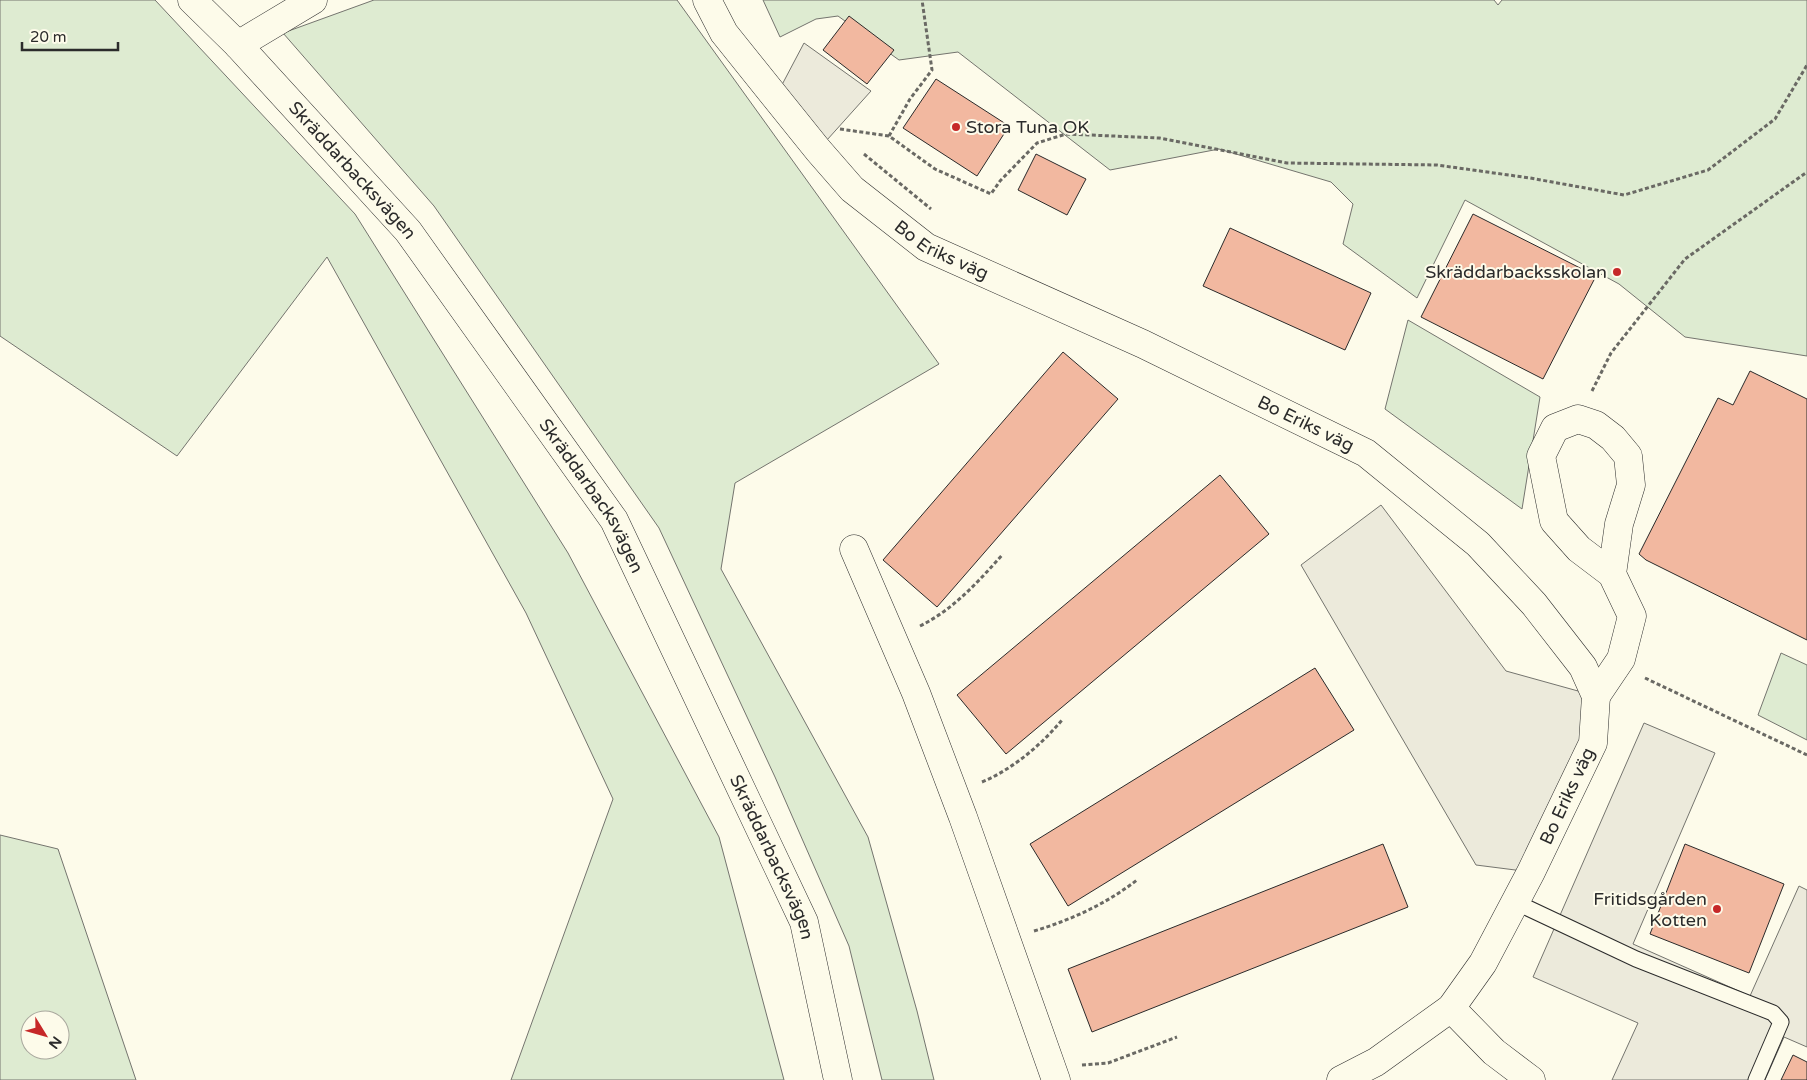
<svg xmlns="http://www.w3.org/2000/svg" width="1807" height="1080" viewBox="0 0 1807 1080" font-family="'Varela Round',sans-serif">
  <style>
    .green { fill: #deebd1; stroke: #74746e; fill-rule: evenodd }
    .parking { fill: #eceadb; stroke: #74746e }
    .building { fill: #f2b8a0; stroke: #2b2b2b }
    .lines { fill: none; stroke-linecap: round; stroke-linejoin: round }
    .lane-casing { stroke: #2b2b2b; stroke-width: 17 }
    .street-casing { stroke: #2b2b2b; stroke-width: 29 }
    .secondary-casing { stroke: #2b2b2b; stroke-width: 29 }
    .path { stroke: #6a6964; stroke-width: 3; stroke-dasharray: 4 2.5; stroke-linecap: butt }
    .lane { stroke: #fdfbea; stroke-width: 15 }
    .street { stroke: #fdfbea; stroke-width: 28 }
    .secondary { stroke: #fdfbea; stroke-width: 28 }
    .poi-dot { fill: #c62828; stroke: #fdfbea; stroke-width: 2 }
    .labels { text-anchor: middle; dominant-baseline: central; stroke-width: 4; stroke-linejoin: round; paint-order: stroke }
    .poi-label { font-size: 18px; fill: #2b2b2b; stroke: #fdfbea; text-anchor: end }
    .street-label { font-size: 18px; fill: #2b2b2b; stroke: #fdfbea }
  </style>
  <rect width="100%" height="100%" fill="#fdfbea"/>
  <path class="green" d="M0 0H155L355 214 568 553 719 837 784 1080H511L613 799 526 613 327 257 177 456 0 336Z
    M374 0H677L939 364 735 483 721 569 868 837 917 1011 934 1080H882L849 946 775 777 659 528 434 206 283 33Z
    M763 0H1494L1498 5 1502 0H1807V356L1685 337 1619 284 1465 200 1417 298 1343 244 1353 204 1331 182 1219 149 1110 170 958 52 899 60 838 16 816 19 780 37Z
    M1408 320 1540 397 1522 509 1385 409Z
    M1781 653 1807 665V740L1758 715Z
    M0 835 58 849 136 1080H0ZM30 1020H60V1050H30Z"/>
  <path class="parking" d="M804 43 871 91 818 150 775 98Z
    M1381 505 1506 671 1596 696 1531 872 1476 865 1301 565Z
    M1644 723 1715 753 1633 944 1750 996 1799 886 1807 890V1047L1784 1037 1765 1080H1612L1638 1023 1533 977Z"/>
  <path class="building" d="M849 16 894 50 867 84 823 50Z
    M936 79 1009 126 977 176 903 128Z
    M1036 154 1086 179 1067 215 1018 190Z
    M1473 214 1596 276 1543 379 1421 317Z
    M1230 228 1371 293 1345 350 1203 286Z
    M1063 352 1118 399 937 607 883 560Z
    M1750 371 1807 399V640L1646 560 1639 554 1718 398 1733 405Z
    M1220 475 1269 534 1006 754 957 695Z
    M1315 668 1354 730 1068 906 1030 844Z
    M1383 844 1408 907 1092 1032 1068 969Z
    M1685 844 1784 884 1749 973 1650 934Z
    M1793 1055 1807 1062V1080H1781Z"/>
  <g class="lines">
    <defs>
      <path id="lane" d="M1515 902 1636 959 1773 1013 1781 1022 1756 1080"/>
      <g id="street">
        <path id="s1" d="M707 0 724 33 818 150 852 189 926 247 1143 344 1366 453 1478 544 1534 604 1583 667 1596 696 1593 743 1531 872 1483 963 1451 1008 1376 1062 1341 1080"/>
        <path d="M238 45 313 0"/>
        <path d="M854 549 916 693 963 817 1056 1080"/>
        <path d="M1596 696 1621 659 1632 616 1612 574 1579 549 1554 521 1541 456 1555 428 1578 419 1596 425 1613 438 1628 456 1631 485 1619 524 1612 574"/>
        <path d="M1451 1008 1494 1052 1531 1080"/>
      </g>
      <g id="secondary">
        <path id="s2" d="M192 0 238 45 408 231 614 520 804 922 838 1080"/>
      </g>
    </defs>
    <use href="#lane" class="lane-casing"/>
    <use href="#street" class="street-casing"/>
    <use href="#secondary" class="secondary-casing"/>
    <path class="path" d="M840 129 889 136 935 169 991 194 1000 181 1037 143 1066 134 1159 138 1287 163 1437 165 1530 178 1624 195 1708 170 1775 119 1807 65
      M889 136 910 99 932 70 922 0
      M864 154 931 209
      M1592 391 1611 353 1685 259 1807 172
      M920 626C954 609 978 582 1003 554
      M1645 678 1807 755
      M982 782C1013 769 1041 745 1062 720
      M1034 931C1071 920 1106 904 1137 880
      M1082 1065 1108 1063 1177 1037"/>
    <use href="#lane" class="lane"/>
    <use href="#street" class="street"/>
    <use href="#secondary" class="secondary"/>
  </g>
  <g class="poi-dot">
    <circle cx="956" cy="127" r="5"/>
    <circle cx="1617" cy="272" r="5"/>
    <circle cx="1717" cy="909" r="5"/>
  </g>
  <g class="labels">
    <g class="poi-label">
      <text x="966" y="127" text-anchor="start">Stora Tuna OK</text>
      <text x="1607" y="272">Skräddarbacksskolan</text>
      <text x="1707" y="899">Fritidsgården<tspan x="1707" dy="21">Kotten</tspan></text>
    </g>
    <g class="street-label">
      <text stroke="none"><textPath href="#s2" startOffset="234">Skräddarbacksvägen</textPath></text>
      <text stroke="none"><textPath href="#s1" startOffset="348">Bo Eriks väg</textPath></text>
      <text stroke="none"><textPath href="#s1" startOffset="752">Bo Eriks väg</textPath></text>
      <text stroke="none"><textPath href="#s2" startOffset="639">Skräddarbacksvägen</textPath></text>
      <text transform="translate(1567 796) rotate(-65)">Bo Eriks väg</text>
      <text stroke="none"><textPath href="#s2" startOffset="1044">Skräddarbacksvägen</textPath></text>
    </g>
  </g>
  <g transform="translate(45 1035) rotate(127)"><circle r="24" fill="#fdfbea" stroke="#a9a89e"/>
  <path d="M0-4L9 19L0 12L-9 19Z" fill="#c62828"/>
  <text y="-8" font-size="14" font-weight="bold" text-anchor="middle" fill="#2b2b2b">N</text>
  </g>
  <path d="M22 42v8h96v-8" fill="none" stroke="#2b2b2b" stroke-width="2.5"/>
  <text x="30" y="42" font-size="15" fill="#2b2b2b" stroke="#fdfbea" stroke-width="4" paint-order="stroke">20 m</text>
</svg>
